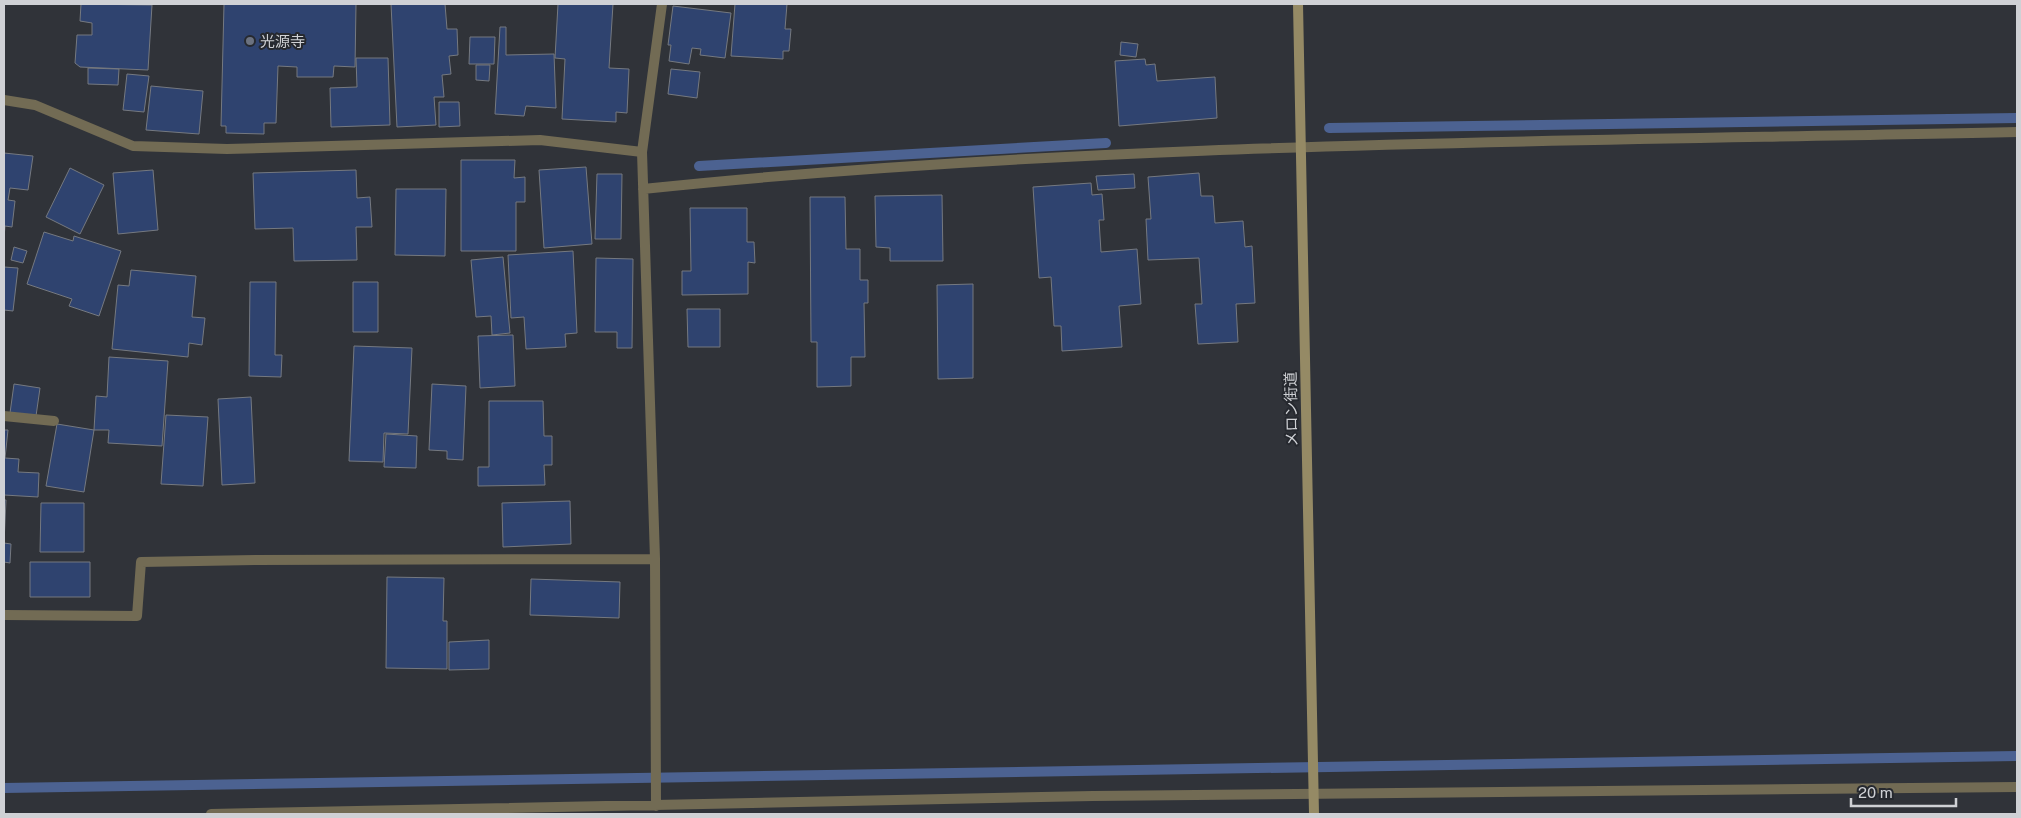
<svg xmlns="http://www.w3.org/2000/svg" width="2021" height="818" viewBox="0 0 2021 818" font-family="'Public Sans','Noto Sans JP',sans-serif">
  <style>
    .lines { fill: none; stroke-linecap: round; stroke-linejoin: round }
    .stream { stroke: #4c6291; stroke-width: 10 }
    .building { fill: #2f436f; stroke: #757980 }
    .street { stroke: #726b54; stroke-width: 10 }
    .secondary { stroke: #958a65; stroke-width: 10 }
    .worship-dot { fill: #6b7280; stroke: #26292f; stroke-width: 2 }
    .labels { text-anchor: middle; dominant-baseline: central; stroke-width: 4; stroke-linejoin: round; paint-order: stroke }
    .poi-label { font-size: 15px; fill: #cfd1d5; stroke: #26292f; text-anchor: start }
    .street-label { font-size: 15px; fill: #cfd1d5; stroke: #26292f }
  </style>
  <rect width="100%" height="100%" fill="#303339"/>
  <g class="lines">
    <path class="stream" d="M1329 128 2017 118
      M699 166 1106 143
      M4 788 2017 756"/>
  </g>
  <path class="building" d="M81 4 152 5 148 70 80 67 75 63 77 35H92V23L80 21Z
    M224 4H356L355 67 334 66 333 77H297V67L278 66 276 123H264V134L226 133V126H221Z
    M391 4H445L447 29H457L458 55 449 56 451 74 442 75 444 97H434L436 125 397 127Z
    M558 4H613L609 68 629 69 627 113 616 112V122L562 119 565 59 555 58Z
    M735 4H787L785 29H791L789 51H783V59L731 56Z
    M673 6 731 13 725 58 700 55 701 49 692 48 689 64 669 61 671 45H668Z
    M500 27H506V55L554 54 556 108 526 106 524 116 495 114Z
    M470 37H495L494 64H469Z
    M1121 42 1138 44 1136 57 1120 55Z
    M356 58H388L390 125 331 127 330 88 357 87Z
    M1145 59 1146 65 1155 64 1157 81 1215 77 1217 118 1119 126 1115 61Z
    M476 65H490L489 81 476 80Z
    M88 68 119 69 118 85 88 84Z
    M671 69 700 72 697 98 668 94Z
    M127 74 149 76 144 112 123 110Z
    M151 86 203 91 199 134 146 130Z
    M439 102H459L460 126 439 127Z
    M4 153 33 156 28 190 10 188 8 200 15 201 12 227 5 226 4 238Z
    M461 160H515L514 178 525 177V202H516V251H461Z
    M586 167 592 244 544 248 539 170Z
    M70 168 104 185 80 234 46 217Z
    M153 170 158 230 118 234 113 173Z
    M356 170 357 198 370 197 372 227H356L357 260 294 261 293 228 255 229 253 173Z
    M1199 173 1201 196H1213L1215 223 1243 221 1245 247 1252 246 1255 303 1236 304 1238 342 1198 344 1195 304H1202L1199 258 1148 260 1146 219H1151L1148 177Z
    M597 174H622L621 239H595Z
    M1134 174 1135 188 1098 190 1096 176Z
    M1091 183 1092 195 1102 194 1104 220H1099L1101 252 1137 249 1141 304 1119 306 1122 347 1062 351 1061 326H1054L1051 277 1039 278 1033 187Z
    M396 189H446L445 256 395 255Z
    M942 195 943 261H890V248L876 247 875 196Z
    M810 197H845L846 249H860V280H868V303H864L865 357H851V386L817 387V342H811Z
    M690 208H747V242H754L755 263 748 262V294L682 295V271H691Z
    M44 232 73 241 74 236 121 251 99 316 69 306 72 299 27 284Z
    M14 247 27 251 23 263 11 260Z
    M573 251 577 333 565 334 566 347 526 349 524 317 511 318 508 255Z
    M503 257 510 333 492 335 491 316 476 317 471 260Z
    M596 258 633 259 632 348H617V332H595Z
    M4 267 18 268 13 311 4 310Z
    M131 270 196 276 192 317 205 318 202 345 189 343 188 357 112 349 118 285 129 286Z
    M250 282H276L275 355H282L281 377 249 376Z
    M353 282H378V332H353Z
    M973 284V378L938 379 937 285Z
    M687 309H720V347H688Z
    M513 335 515 386 480 388 478 336Z
    M354 346 412 348 408 434 384 433 383 462 349 461Z
    M109 357 168 361 162 446 108 443 109 430H94L96 396 107 397Z
    M14 384 40 388 36 416 10 413Z
    M432 384 466 386 463 460 447 459V451L429 450Z
    M251 397 255 483 222 485 218 399Z
    M489 401H543L544 436H552V465H544L545 485 478 486V467H489Z
    M166 415 208 417 203 486 161 484Z
    M57 424 94 430 84 492 46 486Z
    M4 430H8L5 458 19 459 18 472 39 473 38 497 4 495Z
    M386 434 417 436 416 468 384 467Z
    M4 500H6L4 543 11 544 10 563 4 562Z
    M570 501 571 544 503 547 502 503Z
    M41 503H84V552H40Z
    M30 562H90V597H30Z
    M387 577 444 578 443 621H447V669L386 668Z
    M531 579 620 582 619 618 530 615Z
    M489 640V669L449 670V642Z"/>
  <g class="lines">
    <path class="street" d="M4 100 35 105 133 146 227 149 540 140 642 152
      M643 189C1099 141 1559 142 2017 132
      M4 416 54 421
      M4 615 137 616 141 562 255 560 655 559
      M656 806 655 559 642 152 662 4
      M211 814 1093 796 2017 787"/>
    <path class="secondary" d="M1298 4 1314 814"/>
  </g>
  <circle class="worship-dot" cx="250" cy="41" r="5"/>
  <g class="labels">
    <g class="poi-label">
      <text x="260" y="41">光源寺</text>
    </g>
    <g class="street-label">
      <text transform="translate(1291 409) rotate(-91)">メロン街道</text>
    </g>
  </g>
  <rect width="2021" height="818" fill="none" stroke="#cfd1d5" stroke-width="10"/>
  <path d="M1851 798v8h105v-8" fill="none" stroke="#cfd1d5" stroke-width="2.5"/>
  <text x="1858" y="798" font-size="15" fill="#cfd1d5" stroke="#26292f" stroke-width="4" paint-order="stroke">20 m</text>
</svg>
